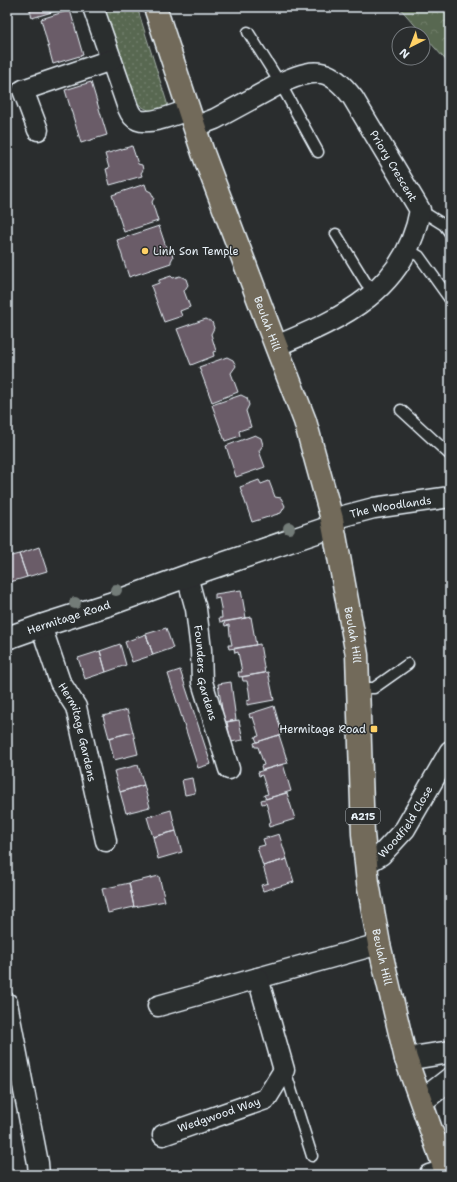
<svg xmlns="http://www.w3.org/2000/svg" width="457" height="1182" viewBox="0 0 457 1182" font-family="'Shantell Sans',sans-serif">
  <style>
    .grass { fill: url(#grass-dots); stroke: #a0aca4 }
    .forest { fill: url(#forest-crowns); stroke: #a0aca4 }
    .building { fill: #6b5c67; stroke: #e8f1f8 }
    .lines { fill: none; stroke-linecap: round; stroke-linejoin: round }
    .service-casing { stroke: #e8f1f8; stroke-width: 13 }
    .minor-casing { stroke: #e8f1f8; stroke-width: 23 }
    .tertiary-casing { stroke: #e8f1f8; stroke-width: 25 }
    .primary-casing { stroke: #e8f1f8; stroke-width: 25 }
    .service { stroke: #2a2d2e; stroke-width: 10 }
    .minor { stroke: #2a2d2e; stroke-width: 20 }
    .tertiary { stroke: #2a2d2e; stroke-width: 22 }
    .primary { stroke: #726b5a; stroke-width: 22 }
    .tree { fill: #737b78 }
    .poi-dot { fill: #ffd166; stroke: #2a2d2e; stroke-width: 1.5 }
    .labels { text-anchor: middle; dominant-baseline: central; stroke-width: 3; stroke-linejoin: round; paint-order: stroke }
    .shield { fill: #2a2d2e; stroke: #afb6bb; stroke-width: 1 }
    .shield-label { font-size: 10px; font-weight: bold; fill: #e8f1f8 }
    .street-label { font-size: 11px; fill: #e8f1f8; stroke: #2a2d2e }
    .poi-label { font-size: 11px; fill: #e8f1f8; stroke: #2a2d2e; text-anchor: start }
  </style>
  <defs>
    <pattern id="grass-dots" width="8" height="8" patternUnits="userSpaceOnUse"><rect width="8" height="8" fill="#596851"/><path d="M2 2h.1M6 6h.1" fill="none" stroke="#717e6b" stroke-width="1.8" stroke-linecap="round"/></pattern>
    <pattern id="forest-crowns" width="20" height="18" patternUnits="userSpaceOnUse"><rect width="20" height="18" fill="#596851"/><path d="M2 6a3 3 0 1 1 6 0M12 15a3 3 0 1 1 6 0" fill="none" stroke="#717e6b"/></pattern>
  </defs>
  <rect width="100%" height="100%" fill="#2a2d2e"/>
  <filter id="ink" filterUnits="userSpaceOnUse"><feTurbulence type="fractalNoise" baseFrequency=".025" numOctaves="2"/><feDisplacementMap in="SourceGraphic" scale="8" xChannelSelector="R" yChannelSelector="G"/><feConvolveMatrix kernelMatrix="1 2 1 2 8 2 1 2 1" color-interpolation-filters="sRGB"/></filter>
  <g filter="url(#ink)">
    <path class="grass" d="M102 7H137L168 106C149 112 150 113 133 100Z
      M294 526 296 528 223 554V552Z
      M298 548 297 550 220 578 218 576Z"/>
    <path class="forest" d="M399 7H450V65Z"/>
    <path class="building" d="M29 7H62V9L32 18Z
      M70 10 83 55 53 64 41 19Z
      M91 82 107 135 81 143 65 90Z
      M132 146 138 164 142 165 143 170 141 173 142 176 110 185 106 169 109 168 105 154Z
      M145 184 147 190 151 192 154 198 152 202 158 221 124 232 112 195Z
      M159 226 167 250 171 251 173 257 171 261V263L129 277 117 240Z
      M171 276 173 278 180 276 186 279 188 285 184 291 190 307 180 311 182 316 164 322 151 286 159 283V280Z
      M206 319 212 322 214 328 211 334 216 351 213 352 214 356 191 365 177 329Z
      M227 357 233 360 236 366 231 373 238 392 212 402 199 367Z
      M241 395 247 398 249 405 246 411 251 427 239 431 240 436 225 441 212 405Z
      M255 435 261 438 263 445 259 451 265 467 236 477 226 446Z
      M259 480 261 484 269 481 275 497 281 498 285 506 281 513 252 522 240 487Z
      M39 547 47 571 27 577 19 554Z
      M19 554 27 577 7 583V557Z
      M241 590 246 618 220 622 219 618H222L221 608 219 598 215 599V594Z
      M251 617 256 645 229 649 228 645H232L230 635 229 625 225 626 224 622Z
      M166 628 173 648 153 655 146 634Z
      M146 634 153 655 132 662 125 642Z
      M120 644 126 665 106 672 100 651Z
      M260 644 265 673 239 677 238 672H242L238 652 235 653 234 649Z
      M100 651 106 672 85 679 78 658Z
      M180 670 211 764 198 768 168 674Z
      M268 672 274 700 247 705V701L250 700 249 691 247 681H243L242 677Z
      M231 682 236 720 224 722 218 684Z
      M274 706 282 734 257 742 255 737 259 736 253 717 250 718 249 714Z
      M127 710 133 732 109 738 103 716Z
      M239 720 243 740 231 742 227 722Z
      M133 732 138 754 114 760 109 738Z
      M279 735 288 763 262 770 261 766 264 765 258 747H255L254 743Z
      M283 764 291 791 266 799 264 795 268 794 262 775 259 776 258 772Z
      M138 765 144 785 120 792 114 771Z
      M192 778 195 793 185 795 182 780Z
      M144 785 150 807 126 813 120 792Z
      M287 793 295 819 269 827 268 823 271 822 269 813 266 803 262 804 261 800Z
      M171 810 176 831 153 837 147 817Z
      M176 831 182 852 158 859 153 837Z
      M279 834 287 859 263 866 257 847 265 845 263 839Z
      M287 859 294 882 263 891 261 885 268 883 263 866Z
      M159 876 165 901 134 907 129 883Z
      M129 883 134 907 108 913 102 889Z"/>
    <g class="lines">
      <defs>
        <path id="service" d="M248 32 280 83 318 152
          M420 210 444 225 450 233
          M336 234 366 283 375 292
          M407 249 419 256 449 298
          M401 410 450 455
          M359 688H374L408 664
          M285 1070 312 1156"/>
        <g id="minor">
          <path d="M93 7 128 108C130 113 133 118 138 120 150 125 176 114 188 110"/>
          <path id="s1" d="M194 127 215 119 285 81C317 67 331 69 353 98L420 210C406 290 343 318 276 346"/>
          <path d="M38 130 23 90 111 60"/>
          <path id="s2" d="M332 519 374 508 450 497"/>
          <path id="s3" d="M187 576 196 609 201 650 202 682 229 769"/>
          <path id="s4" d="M41 626 60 682 76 707 106 841"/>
          <path id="s5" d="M366 864 381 855 405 829 450 751"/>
          <path d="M258 978 379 944"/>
          <path d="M7 1003 38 1163 39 1175"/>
          <path d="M158 1006 258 978 284 1070 266 1099 163 1135"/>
          <path d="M429 1175 445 1170"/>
        </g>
        <g id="tertiary">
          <path id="s6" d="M7 638 41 626 110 604 187 576 334 526"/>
          <path d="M406 1059 450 1052"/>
          <path d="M422 1101 450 1079"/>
        </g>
        <g id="primary">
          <path id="s7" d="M155 7 203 153 276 346 305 421 332 519 357 655 363 834 368 883 379 944 406 1059 447 1175"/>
        </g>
      </defs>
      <use href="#service" class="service-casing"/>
      <use href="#minor" class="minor-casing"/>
      <use href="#tertiary" class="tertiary-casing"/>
      <use href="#primary" class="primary-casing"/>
      <use href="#service" class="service"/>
      <use href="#minor" class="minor"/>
      <use href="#tertiary" class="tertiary"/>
      <use href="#primary" class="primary"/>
    </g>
    <g class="tree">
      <circle cx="289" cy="528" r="6"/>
      <circle cx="116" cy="590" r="6"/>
      <circle cx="75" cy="603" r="6"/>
    </g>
  </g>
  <g class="poi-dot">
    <circle cx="145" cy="251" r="4"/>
    <rect x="370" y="725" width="8" height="8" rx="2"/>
  </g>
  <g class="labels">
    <rect class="shield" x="346" y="808" width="34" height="16" rx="3"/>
    <g class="shield-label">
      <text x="363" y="816">A215</text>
    </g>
    <g class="street-label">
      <text stroke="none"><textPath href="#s1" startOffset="260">Priory Crescent</textPath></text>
      <text stroke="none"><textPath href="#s7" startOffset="336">Beulah Hill</textPath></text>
      <text stroke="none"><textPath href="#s2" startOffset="60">The Woodlands</textPath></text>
      <text stroke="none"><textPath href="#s6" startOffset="65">Hermitage Road</textPath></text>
      <text stroke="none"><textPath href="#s7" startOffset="660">Beulah Hill</textPath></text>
      <text stroke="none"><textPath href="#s3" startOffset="99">Founders Gardens</textPath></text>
      <text stroke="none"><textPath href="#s4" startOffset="113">Hermitage Gardens</textPath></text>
      <text stroke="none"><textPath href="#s5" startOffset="59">Woodfield Close</textPath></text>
      <text stroke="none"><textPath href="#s7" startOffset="984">Beulah Hill</textPath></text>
      <text transform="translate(219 1115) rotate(-19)">Wedgwood Way</text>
    </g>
    <g class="poi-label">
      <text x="153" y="251">Linh Son Temple</text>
      <text x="366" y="729" text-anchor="end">Hermitage Road</text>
    </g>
  </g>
  <rect width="457" height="1182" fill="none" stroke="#2a2d2e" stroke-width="24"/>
  <rect x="12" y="12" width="433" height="1158" fill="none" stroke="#e8f1f8" stroke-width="1.5" filter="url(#ink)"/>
  <g transform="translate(411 46) rotate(222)"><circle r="19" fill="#2a2d2e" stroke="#767b7f"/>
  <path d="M0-3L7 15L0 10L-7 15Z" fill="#ffd166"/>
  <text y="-6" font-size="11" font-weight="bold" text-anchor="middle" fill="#e8f1f8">N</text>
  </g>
</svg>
